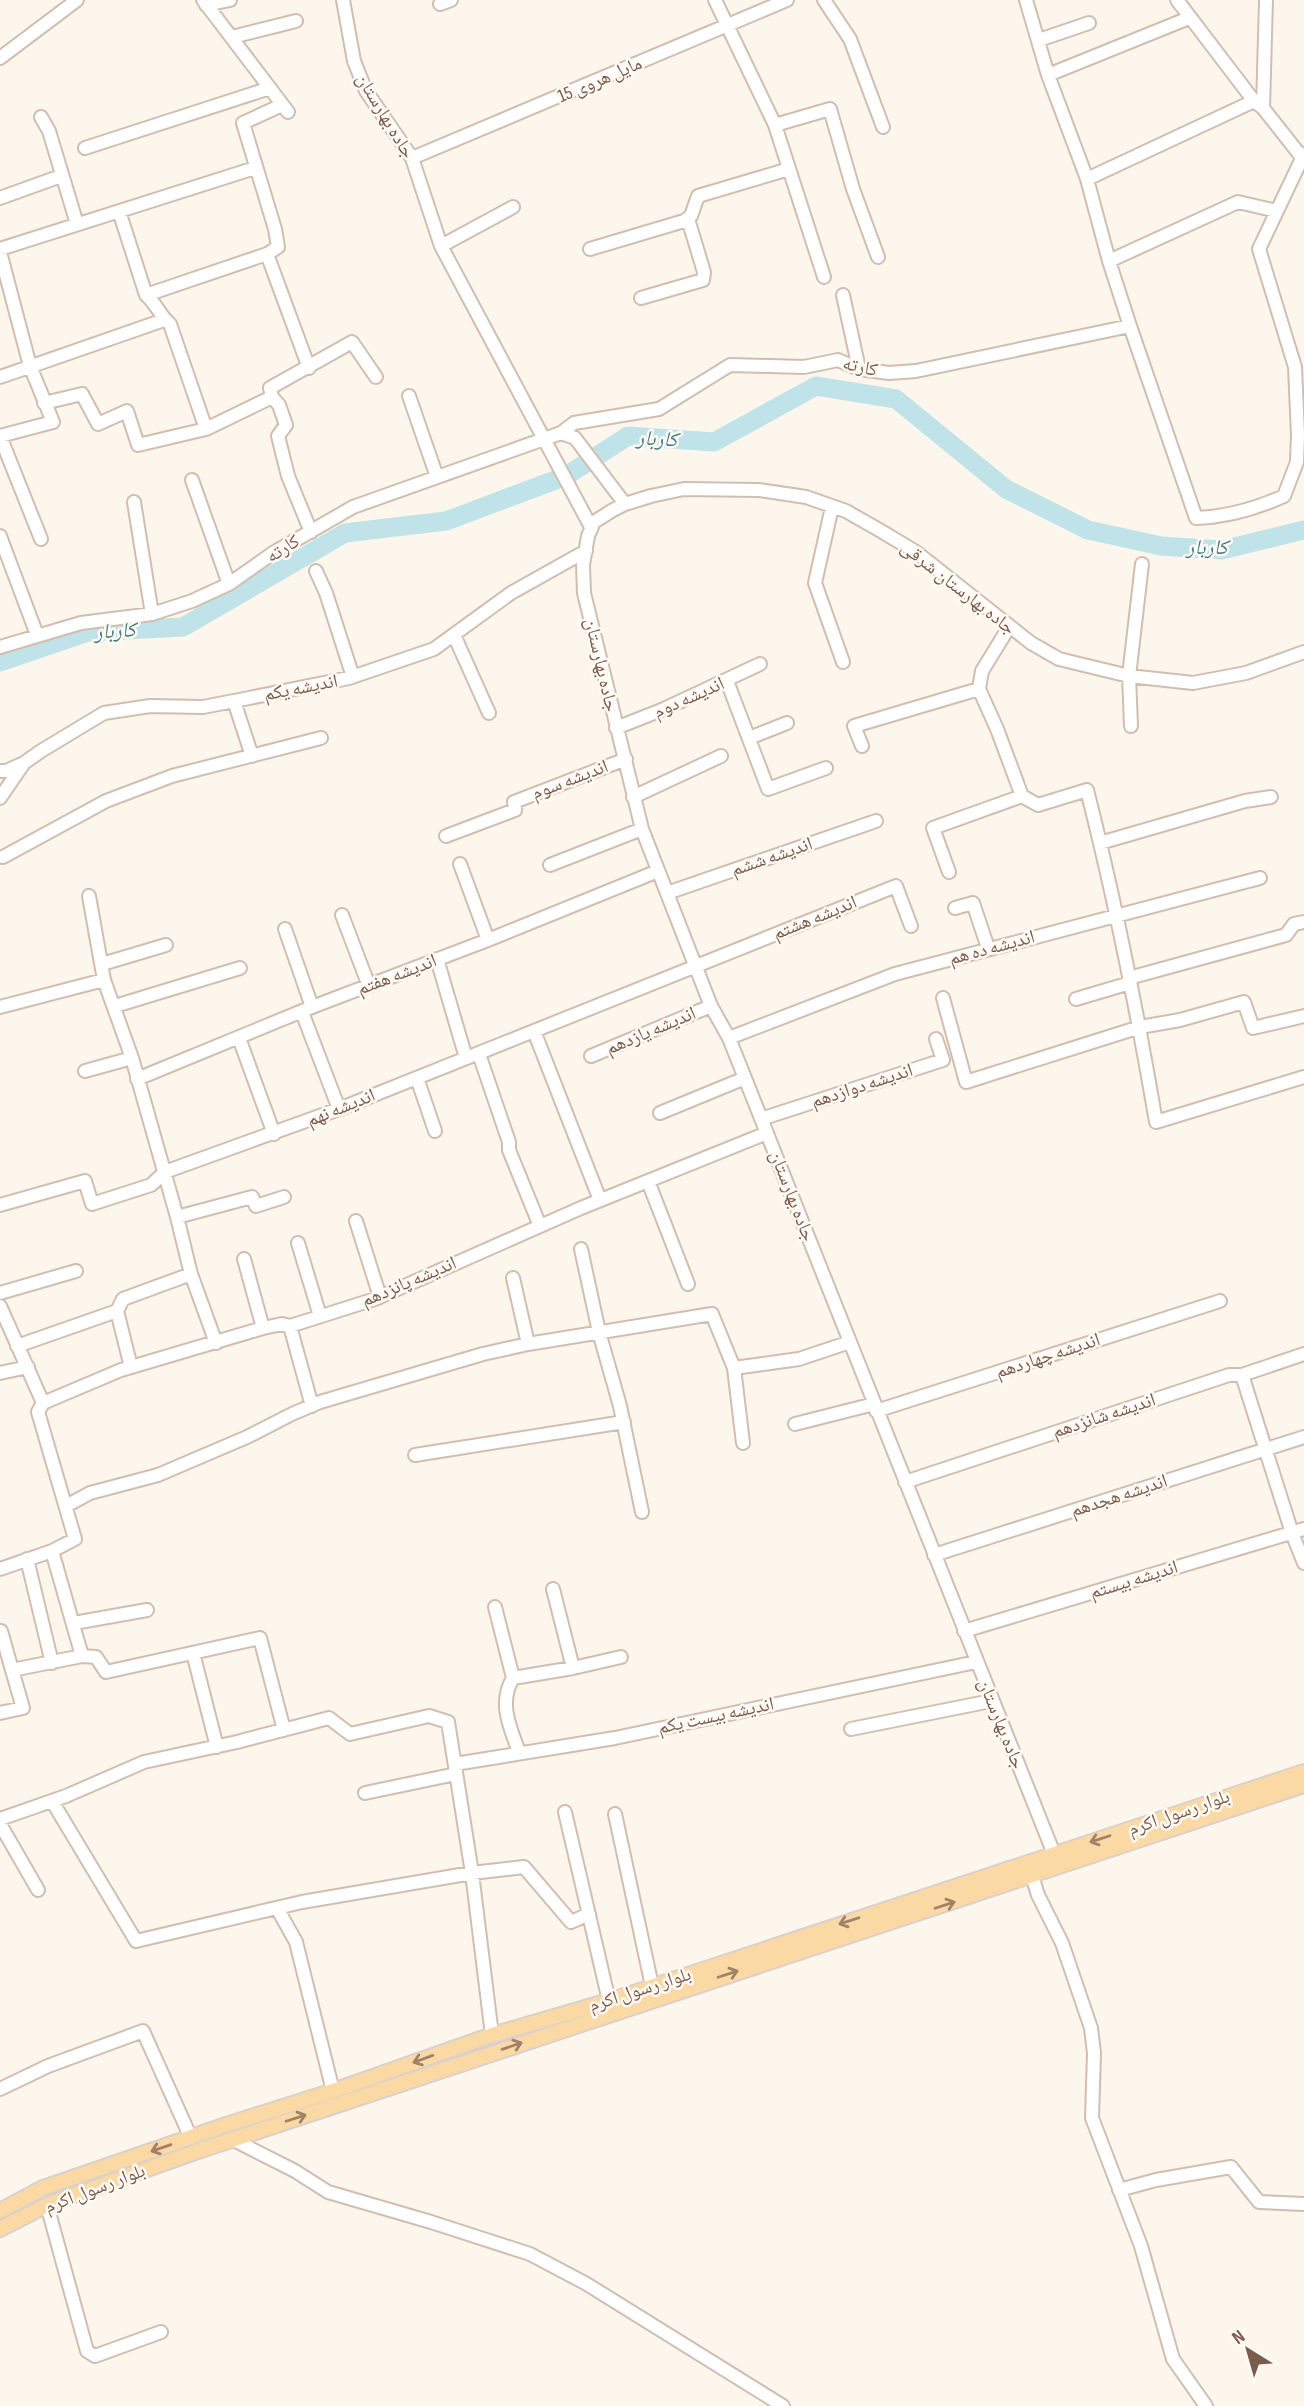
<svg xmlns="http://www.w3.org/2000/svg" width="1304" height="2406" viewBox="0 0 1304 2406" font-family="'Sofia Sans Condensed','Noto Naskh Arabic',sans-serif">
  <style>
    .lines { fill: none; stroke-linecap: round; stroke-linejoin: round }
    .river { stroke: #bfe3e8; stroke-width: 19 }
    .minor-casing { stroke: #d1beb0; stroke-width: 16 }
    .major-casing { stroke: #dad1cd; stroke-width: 18 }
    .minor { stroke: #fff; stroke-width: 12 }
    .major { stroke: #fbd9a5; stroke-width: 14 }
    .oneway { stroke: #a18267 }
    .labels { text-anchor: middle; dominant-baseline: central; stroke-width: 5; stroke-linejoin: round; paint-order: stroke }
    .street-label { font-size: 19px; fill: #7a5c4d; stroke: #fffaf3 }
    .water-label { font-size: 21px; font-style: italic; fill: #437c86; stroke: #fffaf3 }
  </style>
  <rect width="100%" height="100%" fill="#fdf6ec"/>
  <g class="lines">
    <path class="river" d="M0 662 88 632 183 627 345 533 446 521 566 476 628 436 714 442 816 386 896 399 1006 489 1088 530 1161 546 1222 550 1304 530"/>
    <defs>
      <path id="minor" d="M203 0 288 112
        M343 0 354 61 366 91 412 158 441 246 591 527
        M715 0 775 125 824 277
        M824 0 850 39 883 127
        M1026 0 1048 75 1087 179 1109 261 1130 326 1196 518C1228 517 1255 509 1284 496L1297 462 1298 435 1295 367 1259 249 1304 154
        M1177 0 1254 101 1263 108 1304 160
        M440 4 451 0
        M206 5 230 0
        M232 37 296 21
        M1039 40 1089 23
        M0 58 77 0
        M1048 75 1189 18
        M282 105 243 123 275 229 278 247 267 254 309 368
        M1263 108 1266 0
        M41 117 49 131 77 224
        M775 125 830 109 853 189 878 257
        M85 148 270 88
        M412 158 787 0
        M1087 179 1254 101
        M0 198 61 176
        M119 211 146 295C156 303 160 316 170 324L206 429
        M441 246 513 207
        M0 249 255 168
        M590 249 684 221 691 216 698 196 789 169
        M0 252 30 366 53 422 0 436 41 539
        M1109 261 1238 202 1277 211
        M146 295 267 254
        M843 295 859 369
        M641 298 703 280 704 272 688 219
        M0 377 164 320
        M409 396 437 477
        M272 397 279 405 286 425 278 436 288 476 311 532
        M44 403 82 394 98 424 127 411 138 445 206 429 272 397 270 388 352 342 376 377
        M561 433 574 423 659 409 730 365 804 367 838 360 859 369 889 373 916 371 1130 326
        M192 480 229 584
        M134 502 152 614
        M832 507 815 583 843 662
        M0 536 37 635
        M316 571 326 593 353 677
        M1009 627 982 671 979 689 997 729 1022 796 1038 805 1087 790C1115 900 1137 1011 1156 1122L1304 1077
        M454 635 489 713
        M0 647 81 623 152 614 192 601 229 584 273 553 353 507 561 433 575 438 625 504
        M727 681 768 789 826 768
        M234 701 252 756
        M1131 726 1129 676 1142 564
        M616 728 664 709 760 664
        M749 738 787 723
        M862 746 854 726 979 689
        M0 771H6L24 763 41 751 104 713 150 706 203 707 234 701 349 678 434 649 511 593 586 551
        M633 797 721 756
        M0 798 24 763
        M446 836 515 810 514 802 626 759
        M1100 843 1245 801 1271 797
        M3 857 106 801 172 776 321 738
        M460 864 488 940
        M550 865 642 829
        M949 872 933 828 1022 796
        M667 893 876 821
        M89 896 104 980 132 1058 177 1217 191 1274 216 1343
        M955 908 973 903 988 948
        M342 915 369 986
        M285 929 312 1007
        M437 959 466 1058
        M102 964 166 945
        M1129 978 1286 935 1294 924 1304 922
        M943 998 966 1082 1140 1027 1180 1020 1244 1002 1253 1028 1304 1016
        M1076 999 1130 983
        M115 1006 240 968
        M0 1007 104 980
        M302 1012 339 1109
        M534 1031 600 1200
        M239 1038 274 1134
        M729 1038 895 974 1260 878
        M479 1054 509 1142V1150L540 1226
        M591 1056 711 1006
        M85 1071 132 1058
        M417 1078 435 1131
        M137 1079 312 1007 488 940 658 871
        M660 1113 745 1078
        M761 1119 943 1060 936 1039
        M648 1181 688 1284
        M0 1205 85 1181 92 1204 151 1185 164 1173 173 1169 339 1109 896 886 911 926
        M177 1217 252 1197 256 1206 284 1197
        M356 1221 380 1297
        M298 1243 320 1316
        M581 1249 599 1332 620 1406 642 1512
        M244 1259 263 1328
        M513 1278 528 1344
        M0 1293 76 1271
        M0 1306 43 1403
        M117 1311 131 1367
        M290 1326 312 1406
        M17 1346 117 1311 123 1299 191 1274
        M734 1368 799 1359 850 1342
        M0 1373 28 1367
        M1242 1375 1292 1533 1304 1563
        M43 1403 121 1370 263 1328 282 1324 290 1326 375 1299 581 1208 767 1133
        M876 1411 1220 1301
        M795 1424 874 1404
        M415 1455 624 1422
        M905 1482 1229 1375H1242L1304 1354
        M66 1506 90 1493 158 1475 247 1437 292 1414 320 1402 483 1354 528 1344 712 1314 734 1368 743 1443
        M52 1551 82 1656 96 1657 106 1672 260 1638 284 1730
        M934 1555 1304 1437
        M27 1559 52 1663
        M0 1569 52 1551 75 1539 38 1412 43 1403
        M553 1589 573 1668
        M495 1607 513 1678C498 1703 510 1727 519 1752
        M74 1623 147 1610
        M1 1631 12 1670
        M964 1631 1304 1529
        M193 1653 217 1747
        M513 1678 573 1668 621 1657
        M0 1713 23 1708 12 1670 82 1656
        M851 1729 991 1701
        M455 1764 615 1738 976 1662
        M365 1793 456 1774
        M52 1801 136 1941 302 1902 472 1873 524 1867 571 1922 589 1914
        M565 1812 609 2001
        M615 1814 652 1986
        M0 1819 66 1796 144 1762 237 1742 329 1718 350 1734 429 1716 448 1722 472 1873 492 2035
        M0 1824 38 1890
        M1054 1854 729 1038 711 1006 642 829 584 593 583 565 588 536 594 522 613 510 625 504 651 496 684 489 759 490 806 497 846 511 881 531 916 552 1031 643 1059 659 1129 676 1193 683 1246 673 1304 652
        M1032 1876 1038 1895 1062 1943 1091 2028 1094 2053 1092 2118 1141 2246 1173 2359 1206 2406
        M277 1908 296 1942 333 2091
        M0 2089 48 2066 143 2031 191 2138
        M232 2139 295 2171 328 2192 431 2222 530 2254 585 2283 783 2406
        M1119 2190 1156 2180 1231 2167 1259 2202 1304 2204
        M47 2205 87 2351 95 2356 161 2332"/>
      <path id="major" d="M0 2211 43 2188 226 2125 333 2091 492 2035 609 2001 1304 1772
        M0 2229 47 2205 195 2152 1304 1785"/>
    </defs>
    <use href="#minor" class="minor-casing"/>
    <use href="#major" class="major-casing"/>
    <use href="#minor" class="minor"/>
    <use href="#major" class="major"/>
  </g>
  <defs><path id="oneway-shaft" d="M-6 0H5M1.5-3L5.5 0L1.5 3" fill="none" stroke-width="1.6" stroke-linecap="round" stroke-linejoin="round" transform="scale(1.75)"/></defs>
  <g class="oneway">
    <use href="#oneway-shaft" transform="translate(1100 1839) rotate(162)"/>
    <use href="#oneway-shaft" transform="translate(945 1905) rotate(-18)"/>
    <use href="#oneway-shaft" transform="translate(849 1921) rotate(162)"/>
    <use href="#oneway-shaft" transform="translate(728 1974) rotate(-18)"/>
    <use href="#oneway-shaft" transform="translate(512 2046) rotate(-19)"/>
    <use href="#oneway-shaft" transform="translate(423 2059) rotate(160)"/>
    <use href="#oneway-shaft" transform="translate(296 2118) rotate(-18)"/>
    <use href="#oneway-shaft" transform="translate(161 2148) rotate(161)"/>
  </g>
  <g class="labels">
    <g class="street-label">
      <text transform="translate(600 80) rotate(-23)">مایل هروی 15</text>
      <text transform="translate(385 116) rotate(59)">جاده بهارستان</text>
      <text transform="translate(860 367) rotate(13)">کارته</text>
      <text transform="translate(283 549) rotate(-32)">کارته</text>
      <text transform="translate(958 588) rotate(38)">جاده بهارستان شرقی</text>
      <text transform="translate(601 665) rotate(77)">جاده بهارستان</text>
      <text transform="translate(301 688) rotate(-11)">اندیشه یکم</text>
      <text transform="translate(689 698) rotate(-24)">اندیشه دوم</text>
      <text transform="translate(570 780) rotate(-21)">اندیشه سوم</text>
      <text transform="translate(772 857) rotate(-19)">اندیشه ششم</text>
      <text transform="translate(815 918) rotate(-22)">اندیشه هشتم</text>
      <text transform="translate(992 948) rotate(-15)">اندیشه ده هم</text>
      <text transform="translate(397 975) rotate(-21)">اندیشه هفتم</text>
      <text transform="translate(651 1031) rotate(-23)">اندیشه یازدهم</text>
      <text transform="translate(862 1086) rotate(-18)">اندیشه دوازدهم</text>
      <text transform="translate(341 1108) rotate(-22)">اندیشه نهم</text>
      <text transform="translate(792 1196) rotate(69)">جاده بهارستان</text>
      <text transform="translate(409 1282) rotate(-23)">اندیشه پانزدهم</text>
      <text transform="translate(1048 1356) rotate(-18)">اندیشه چهاردهم</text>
      <text transform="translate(1104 1416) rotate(-18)">اندیشه شانزدهم</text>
      <text transform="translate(1119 1496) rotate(-18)">اندیشه هجدهم</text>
      <text transform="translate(1134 1580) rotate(-17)">اندیشه بیستم</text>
      <text transform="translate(716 1716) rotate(-12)">اندیشه بیست یکم</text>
      <text transform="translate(1001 1724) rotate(68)">جاده بهارستان</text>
      <text transform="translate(1179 1813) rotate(-19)">بلوار رسول اکرم</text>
      <text transform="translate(640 1990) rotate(-18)">بلوار رسول اکرم</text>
      <text transform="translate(95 2189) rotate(-21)">بلوار رسول اکرم</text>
    </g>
    <g class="water-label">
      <text transform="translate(657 439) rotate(3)">کاربار</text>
      <text x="1207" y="547">کاربار</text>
      <text transform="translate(115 631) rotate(-4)">کاربار</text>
    </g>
  </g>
  <g transform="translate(1248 2350) rotate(323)" stroke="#fffaf3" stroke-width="5" paint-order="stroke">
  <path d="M0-5L12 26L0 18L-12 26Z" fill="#7a5c4d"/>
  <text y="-10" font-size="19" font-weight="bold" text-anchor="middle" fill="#7a5c4d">N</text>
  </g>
</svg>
